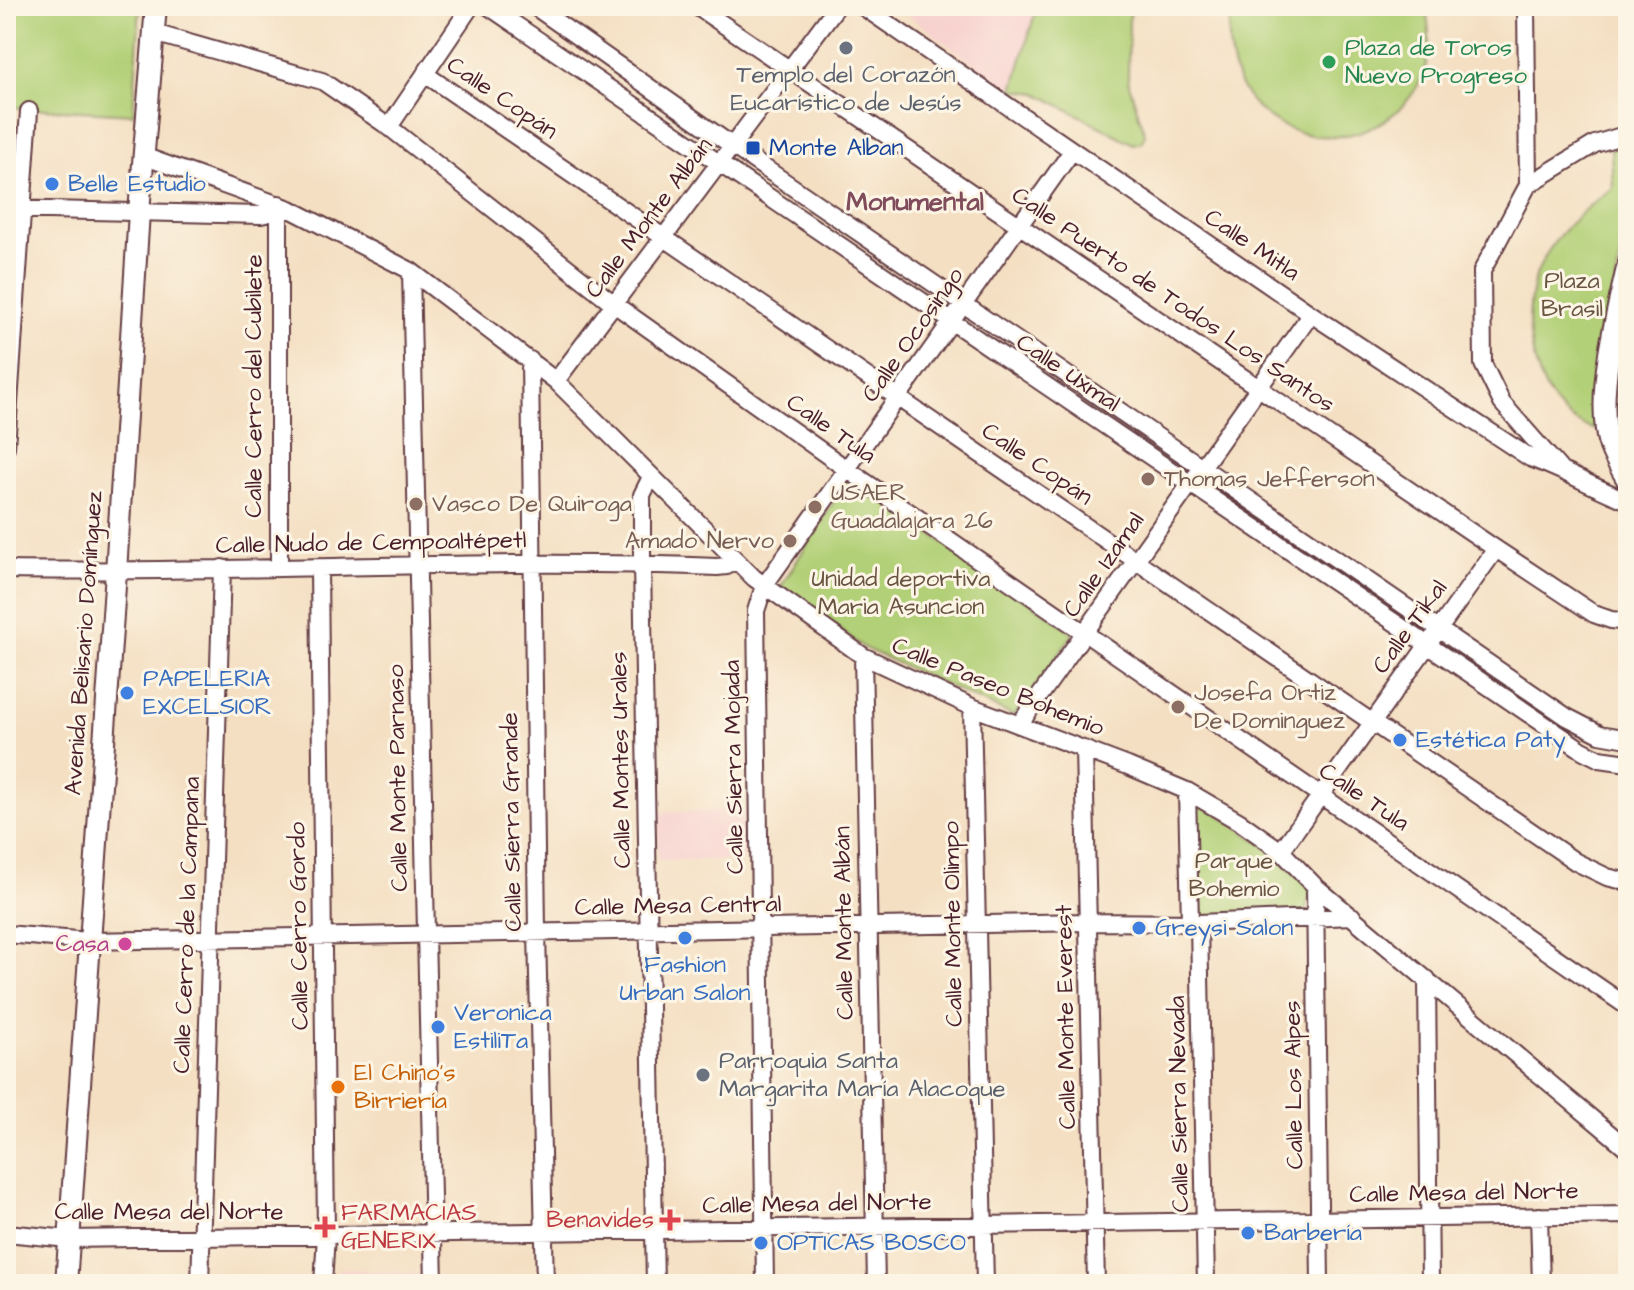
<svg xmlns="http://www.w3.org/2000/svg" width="1634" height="1290" viewBox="0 0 1634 1290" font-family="'Architects Daughter',sans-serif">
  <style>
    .built { fill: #f7d0ce }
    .green { fill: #b2d077; stroke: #7e7851; stroke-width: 2 }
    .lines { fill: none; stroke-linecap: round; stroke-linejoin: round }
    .minor-casing { stroke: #643c42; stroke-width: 20 }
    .major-casing { stroke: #643c42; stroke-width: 24 }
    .minor { stroke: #fff; stroke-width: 16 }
    .major { stroke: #fff; stroke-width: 20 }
    .worship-dot { fill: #6b7280; stroke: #fcf5e5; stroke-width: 3 }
    .leisure-dot { fill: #2e9e5b; stroke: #fcf5e5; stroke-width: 3 }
    .transit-dot { fill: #1a4fb4; stroke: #fcf5e5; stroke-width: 3 }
    .shop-dot { fill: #3f7fe0; stroke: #fcf5e5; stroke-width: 3 }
    .education-dot { fill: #8d6e63; stroke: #fcf5e5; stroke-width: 3 }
    .hotel-dot { fill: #d1479c; stroke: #fcf5e5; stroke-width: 3 }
    .food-dot { fill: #e8710a; stroke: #fcf5e5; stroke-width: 3 }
    .health-dot { fill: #e0444e; stroke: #fcf5e5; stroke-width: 3 }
    .labels { text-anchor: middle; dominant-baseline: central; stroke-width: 6; stroke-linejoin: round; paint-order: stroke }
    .leisure-label { font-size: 24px; fill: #27864d; stroke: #fcf5e5; text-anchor: start }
    .worship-label { font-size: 24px; fill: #5b616d; stroke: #fcf5e5 }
    .street-label { font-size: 24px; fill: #4a1f2b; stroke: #fcf5e5 }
    .transit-label { font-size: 24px; fill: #164399; stroke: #fcf5e5; text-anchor: start }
    .shop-label { font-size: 24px; fill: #366cbe; stroke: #fcf5e5; text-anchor: start }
    .park-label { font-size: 24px; fill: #695442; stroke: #fcf5e5 }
    .education-label { font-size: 24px; fill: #785e54; stroke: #fcf5e5; text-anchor: start }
    .hotel-label { font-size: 24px; fill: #b23c85; stroke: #fcf5e5; text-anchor: end }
    .food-label { font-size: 24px; fill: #c56008; stroke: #fcf5e5; text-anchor: start }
    .health-label { font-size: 24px; fill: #be3a42; stroke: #fcf5e5; text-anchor: start }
    .neighbourhood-label { font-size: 26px; font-weight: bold; fill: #804b5b; stroke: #fcf5e5 }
  </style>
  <rect width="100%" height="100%" fill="#fcf5e5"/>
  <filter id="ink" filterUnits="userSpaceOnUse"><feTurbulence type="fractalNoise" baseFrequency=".0125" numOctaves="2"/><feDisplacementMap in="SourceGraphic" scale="16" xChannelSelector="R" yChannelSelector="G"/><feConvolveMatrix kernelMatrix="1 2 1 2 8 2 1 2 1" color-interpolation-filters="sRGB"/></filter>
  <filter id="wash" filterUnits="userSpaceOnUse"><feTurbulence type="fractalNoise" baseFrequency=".006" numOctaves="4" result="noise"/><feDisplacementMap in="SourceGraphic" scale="32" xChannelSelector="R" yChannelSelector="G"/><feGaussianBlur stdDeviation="1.8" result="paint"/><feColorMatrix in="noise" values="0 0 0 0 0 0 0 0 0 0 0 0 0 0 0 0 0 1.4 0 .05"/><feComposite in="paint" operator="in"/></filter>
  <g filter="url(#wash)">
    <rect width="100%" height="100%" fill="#f4dfc2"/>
    <path class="built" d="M896 6H1038L1013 90 974 64Z
      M744 810V860H658L657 813Z
      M339 1269 421 1274V1284H338Z"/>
    <path class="green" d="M6 6H140L133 114 6 107Z
      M1037 6H1132L1129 21 1128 81 1145 134 1142 142 1133 144 1037 93 1013 90Z
      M1234 6H1425C1430 28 1432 51 1424 72 1401 134 1323 155 1271 119 1255 108 1241 91 1235 72 1228 50 1226 28 1234 6Z
      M1628 145V216L1596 382 1599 430C1532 419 1515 315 1541 264 1557 232 1584 208 1613 188L1611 150Z
      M1628 364V443L1625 438 1623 397Z
      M849 477 1074 633 1014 716 866 649 780 588Z
      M1191 796 1278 855 1311 890 1305 912 1192 920Z"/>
  </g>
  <g filter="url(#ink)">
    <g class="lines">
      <defs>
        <path id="minor" d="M488 6 1582 750 1600 759 1628 763
          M534 6 734 147 1567 717 1600 734 1628 739
          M696 6 1496 549 1594 614 1611 620 1628 622
          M862 6 1311 314 1530 458C1564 470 1595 488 1628 501
          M1526 6 1528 185
          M154 33 322 81 389 127 614 304 848 470 1628 1007
          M425 74 1576 862 1607 877 1628 882
          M389 127 471 6
          M143 156 290 209 411 271 556 381 754 578 863 656 972 707 1128 766 1187 791 1240 822 1281 851 1315 886 1628 1149
          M279 204V567
          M6 209 261 215 288 209
          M411 271 434 1284
          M530 360 537 932 545 1284
          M556 381 837 6
          M6 447 29 111
          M1559 468 1502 403 1483 364 1482 271 1528 185 1595 144 1628 134
          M651 477 642 495V564L655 1284
          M319 568 326 1235 323 1284
          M6 570C243 574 480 557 717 567L727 566 735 560
          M863 656 876 1284
          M972 707 985 1284
          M1019 725 1311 314
          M1084 749 1096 1284
          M1187 791 1190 923
          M1281 851 1496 549
          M1315 886 1320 1284
          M1199 923 1206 1284
          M6 934 88 941 1088 922 1199 923 1352 916
          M1427 979 1430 1284
          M1539 1216 1541 1284
          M6 1233 69 1239 1628 1215
          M200 1284 222 568
          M765 1284 756 611 764 586 1072 151"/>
        <path id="major" d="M1628 264C1617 312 1599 381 1606 430 1608 449 1619 465 1628 481
          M66 1284 116 572 139 212 156 6"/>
      </defs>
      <use href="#minor" class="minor-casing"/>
      <use href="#major" class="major-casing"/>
      <use href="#minor" class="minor"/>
      <use href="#major" class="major"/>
    </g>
  </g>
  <g class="worship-dot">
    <circle cx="846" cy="48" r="8"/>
    <circle cx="703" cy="1075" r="8"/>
  </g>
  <circle class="leisure-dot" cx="1329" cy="62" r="8"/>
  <rect class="transit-dot" x="745" y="140" width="16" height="16" rx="4"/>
  <g class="shop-dot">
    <circle cx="52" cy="184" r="8"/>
    <circle cx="127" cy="693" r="8"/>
    <circle cx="1400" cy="740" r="8"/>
    <circle cx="1139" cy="928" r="8"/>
    <circle cx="685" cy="938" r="8"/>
    <circle cx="438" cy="1027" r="8"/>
    <circle cx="1248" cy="1233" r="8"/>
    <circle cx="761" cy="1243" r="8"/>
  </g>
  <g class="education-dot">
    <circle cx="1148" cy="479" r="8"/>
    <circle cx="416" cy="504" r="8"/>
    <circle cx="815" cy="507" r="8"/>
    <circle cx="790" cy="541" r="8"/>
    <circle cx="1178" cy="707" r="8"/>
  </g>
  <circle class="hotel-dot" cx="125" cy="944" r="8"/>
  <circle class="food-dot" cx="338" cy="1087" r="8"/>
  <g class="health-dot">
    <path d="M666 1208h8v8h8v8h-8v8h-8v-8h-8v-8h8z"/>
    <path d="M321 1215h8v8h8v8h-8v8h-8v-8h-8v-8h8z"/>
  </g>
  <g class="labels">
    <g class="leisure-label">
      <text x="1345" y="48">Plaza de Toros<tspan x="1345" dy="28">Nuevo Progreso</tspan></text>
    </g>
    <g class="worship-label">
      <text x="846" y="75">Templo del Corazón<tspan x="846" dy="28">Eucarístico de Jesús</tspan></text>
      <text x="719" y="1061" text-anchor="start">Parroquia Santa<tspan x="719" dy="28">Margarita María Alacoque</tspan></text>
    </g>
    <g class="street-label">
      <text transform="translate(502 98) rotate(34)">Calle Copán</text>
      <text transform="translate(649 218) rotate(-53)">Calle Monte Albán</text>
      <text transform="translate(1252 245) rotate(34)">Calle Mitla</text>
      <text transform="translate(1173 300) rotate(34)">Calle Puerto de Todos Los Santos</text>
      <text transform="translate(913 335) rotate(-55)">Calle Ocosingo</text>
      <text transform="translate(1068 373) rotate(34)">Calle Uxmal</text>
      <text transform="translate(254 386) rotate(-90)">Calle Cerro del Cubilete</text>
      <text transform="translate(831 429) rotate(35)">Calle Tula</text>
      <text transform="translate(1037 464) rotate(34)">Calle Copán</text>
      <text transform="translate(371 543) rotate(-1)">Calle Nudo de Cempoaltépetl</text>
      <text transform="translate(1104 565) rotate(-55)">Calle Izamal</text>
      <text transform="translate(1410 627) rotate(-54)">Calle Tikal</text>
      <text transform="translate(84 643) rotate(-86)">Avenida Belisario Domínguez</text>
      <text transform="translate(998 687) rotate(22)">Calle Paseo Bohemio</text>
      <text transform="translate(621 760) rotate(-91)">Calle Montes Urales</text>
      <text transform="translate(734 767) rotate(-91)">Calle Sierra Mojada</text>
      <text transform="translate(398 778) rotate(-91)">Calle Monte Parnaso</text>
      <text transform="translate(1364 797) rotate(34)">Calle Tula</text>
      <text transform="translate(512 822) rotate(-91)">Calle Sierra Grande</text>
      <text transform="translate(678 906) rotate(-1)">Calle Mesa Central</text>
      <text transform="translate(844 923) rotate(-91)">Calle Monte Albán</text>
      <text transform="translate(953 924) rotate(-91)">Calle Monte Olimpo</text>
      <text transform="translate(187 925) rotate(-88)">Calle Cerro de la Campana</text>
      <text transform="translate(299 926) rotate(-91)">Calle Cerro Gordo</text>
      <text transform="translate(1066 1017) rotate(-91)">Calle Monte Everest</text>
      <text transform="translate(1294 1085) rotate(-91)">Calle Los Alpes</text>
      <text transform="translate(1179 1104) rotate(-91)">Calle Sierra Nevada</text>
      <text transform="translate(1464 1193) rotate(-1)">Calle Mesa del Norte</text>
      <text transform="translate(817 1204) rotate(-1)">Calle Mesa del Norte</text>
      <text x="169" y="1212">Calle Mesa del Norte</text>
    </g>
    <g class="transit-label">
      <text x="769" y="148">Monte Alban</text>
    </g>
    <g class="shop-label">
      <text x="68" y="184">Belle Estudio</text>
      <text x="143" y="679">PAPELERIA<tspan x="143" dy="28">EXCELSIOR</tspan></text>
      <text x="1416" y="740">Estética Paty</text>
      <text x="1155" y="928">Greysi Salon</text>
      <text x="685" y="965" text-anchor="middle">Fashion<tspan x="685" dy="28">Urban Salon</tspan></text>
      <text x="454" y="1013">Veronica<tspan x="454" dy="28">EstiliTa</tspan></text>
      <text x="1264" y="1233">Barbería</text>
      <text x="777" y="1243">OPTICAS BOSCO</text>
    </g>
    <g class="park-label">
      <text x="1572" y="281">Plaza<tspan x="1572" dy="28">Brasil</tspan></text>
      <text x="901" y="579">Unidad deportiva<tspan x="901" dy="28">Maria Asuncion</tspan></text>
      <text x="1234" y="861">Parque<tspan x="1234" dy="28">Bohemio</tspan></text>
    </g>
    <g class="education-label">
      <text x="1164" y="479">Thomas Jefferson</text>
      <text x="831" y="493">USAER<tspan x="831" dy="28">Guadalajara 26</tspan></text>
      <text x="432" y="504">Vasco De Quiroga</text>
      <text x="774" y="541" text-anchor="end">Amado Nervo</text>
      <text x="1194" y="693">Josefa Ortiz<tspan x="1194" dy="28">De Dominguez</tspan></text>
    </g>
    <g class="hotel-label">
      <text x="109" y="944">Casa</text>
    </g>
    <g class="food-label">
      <text x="354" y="1073">El Chino's<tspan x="354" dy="28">Birriería</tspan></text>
    </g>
    <g class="health-label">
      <text x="341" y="1213">FARMACIAS<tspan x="341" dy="28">GENERIX</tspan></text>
      <text x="654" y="1220" text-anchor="end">Benavides</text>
    </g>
    <g class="neighbourhood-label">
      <text x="915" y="202">Monumental</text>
    </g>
  </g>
  <rect width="1634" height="1290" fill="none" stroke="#fcf5e5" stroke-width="32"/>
</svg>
